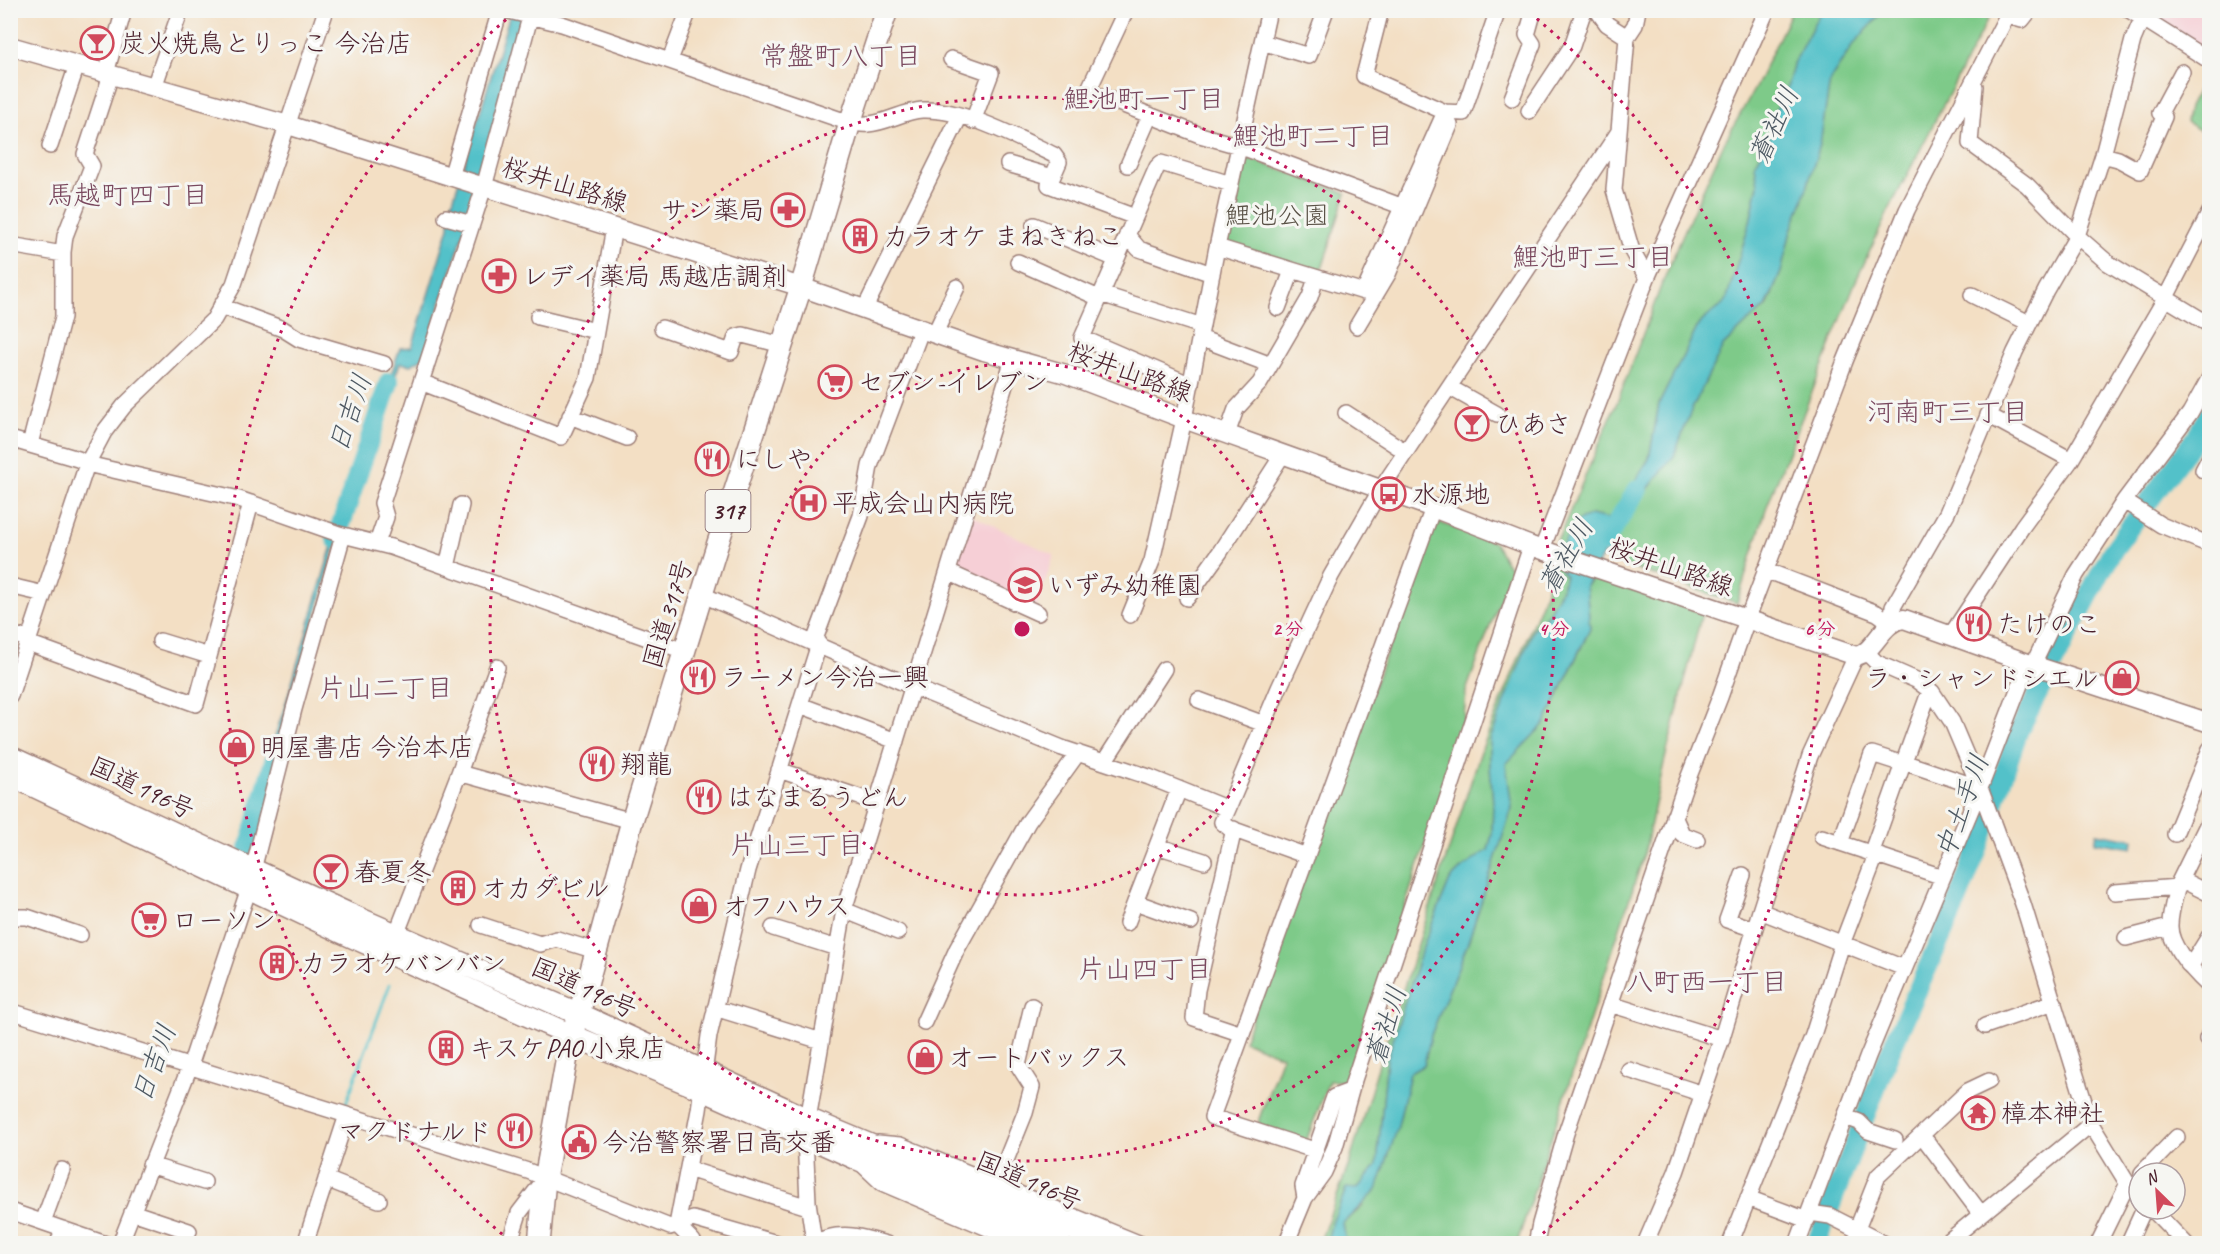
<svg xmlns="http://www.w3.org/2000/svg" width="2220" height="1254" viewBox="0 0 2220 1254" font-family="Caveat,'Klee One',sans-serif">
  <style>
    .built { fill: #f6cfd6 }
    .green { fill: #7eca89; stroke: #64745a; stroke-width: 1.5 }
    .water { fill: #53c1c9; stroke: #4e707a; stroke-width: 1.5 }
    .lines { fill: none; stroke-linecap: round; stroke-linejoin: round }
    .stream { stroke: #53c1c9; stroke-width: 3 }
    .river { stroke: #53c1c9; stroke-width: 20 }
    .minor-casing { stroke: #9e7f78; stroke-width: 18 }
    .major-casing { stroke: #9e7f78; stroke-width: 21 }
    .highway-casing { stroke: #9e7f78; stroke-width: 24 }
    .minor { stroke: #fff; stroke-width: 15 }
    .major { stroke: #fff; stroke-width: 18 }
    .highway { stroke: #fff; stroke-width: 21 }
    .ring { fill: none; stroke: #c2185b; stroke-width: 3; stroke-dasharray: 3 6 }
    .labels { text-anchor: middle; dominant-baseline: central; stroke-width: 6; stroke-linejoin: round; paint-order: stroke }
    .shield { fill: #f6f6f2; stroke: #7e6067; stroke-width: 1.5 }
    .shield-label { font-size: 24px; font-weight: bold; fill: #4a1f2b }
    .poi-label { font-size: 26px; fill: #4a1f2b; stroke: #f6f6f2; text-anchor: start }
    .street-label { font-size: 26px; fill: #4a1f2b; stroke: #f6f6f2 }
    .park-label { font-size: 26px; fill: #5a5247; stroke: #f6f6f2 }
    .neighbourhood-label { font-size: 27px; fill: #79485e; stroke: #f6f6f2 }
    .water-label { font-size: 27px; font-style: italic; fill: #4d5862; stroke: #f6f6f2 }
    .centre { fill: #c2185b; stroke: #f6f6f2; stroke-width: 3 }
    .ring-label { font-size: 18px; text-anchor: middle; font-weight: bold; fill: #c2185b; stroke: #f6f6f2; stroke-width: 6; stroke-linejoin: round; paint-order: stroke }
  </style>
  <rect width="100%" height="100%" fill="#f6f6f2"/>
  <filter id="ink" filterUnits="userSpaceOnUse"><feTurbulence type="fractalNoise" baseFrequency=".0167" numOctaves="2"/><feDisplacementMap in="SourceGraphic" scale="12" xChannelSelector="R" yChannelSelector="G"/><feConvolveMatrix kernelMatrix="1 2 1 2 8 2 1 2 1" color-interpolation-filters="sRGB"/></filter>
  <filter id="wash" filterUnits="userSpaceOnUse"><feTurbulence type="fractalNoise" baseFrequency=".008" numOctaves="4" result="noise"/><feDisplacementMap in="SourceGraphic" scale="24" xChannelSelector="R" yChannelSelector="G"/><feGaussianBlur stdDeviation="1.35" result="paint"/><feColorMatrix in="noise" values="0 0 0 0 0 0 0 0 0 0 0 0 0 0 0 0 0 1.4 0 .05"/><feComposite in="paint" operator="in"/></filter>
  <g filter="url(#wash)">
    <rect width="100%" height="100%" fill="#f3dfc4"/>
    <path class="built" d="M2145 11H2209V52Z
      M971 515 1054 555 1036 609 953 571Z"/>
    <path class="green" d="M1792 11H1821L1794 62 1787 88 1776 110 1774 130 1755 165 1758 184 1750 222 1726 301 1699 324 1659 404 1649 459 1627 494 1623 521 1674 456 1690 413 1723 346 1754 316 1767 307 1781 272 1791 230 1803 201 1820 144 1830 80 1852 46 1883 11H1992L1888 212 1855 283 1766 509 1737 603 1606 559 1622 522 1591 515 1575 522 1555 561 1565 576 1561 590 1547 615 1533 630 1490 740V765L1493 803 1492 835 1488 850 1461 869 1450 880 1422 949 1387 1059 1377 1165 1357 1189H1346C1340 1208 1329 1224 1327 1243L1319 1244 1350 1161 1379 1064 1481 751 1544 596 1555 561 1552 553 1618 400 1661 286 1683 234 1724 143 1756 86Z
      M2203 81 2209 84V136L2186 122 2189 107Z
      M1242 156 1346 193 1323 266 1316 272 1222 244Z
      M1435 521 1494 542 1511 570 1466 691 1463 730 1375 997 1345 1081H1329L1304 1147 1258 1132 1259 1119 1282 1056 1244 1041Z
      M1594 577 1702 613 1664 763 1645 851 1517 1243H1346L1343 1223 1362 1207 1398 1126 1410 1073 1424 1065 1431 1035 1467 945 1512 808 1505 764 1545 723 1590 629 1586 585Z"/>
    <path class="water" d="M511 11H528L484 171 423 358 411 365 400 363 336 545 253 836 248 834 263 772 284 709 330 552 400 348 412 347 449 227 450 210Z
      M1821 11H1883L1852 46 1830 80 1820 144 1803 201 1791 230 1781 272 1766 307 1754 316 1723 346 1690 413 1674 456 1622 522 1586 585 1590 628 1545 723 1506 764 1512 808 1467 945 1431 1035 1424 1065 1410 1073 1398 1126 1377 1190 1343 1223 1346 1243 1327 1244C1329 1223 1340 1208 1346 1188L1357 1189 1377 1165 1387 1059 1422 949 1450 880 1461 869 1488 850 1492 835 1493 803 1490 765V740L1533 630 1547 615 1561 590 1565 576 1555 561 1575 522 1591 515 1622 522 1627 494 1649 459 1659 404 1699 324 1726 301 1750 222 1758 185 1755 165 1774 130 1776 110 1787 88 1794 62Z
      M2097 833 2133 839 2132 848 2095 842Z"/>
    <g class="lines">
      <path class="stream" d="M345 1106 390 984"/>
      <path class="river" d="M336 539 389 382
        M1604 543 1638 489
        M249 848 274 761
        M1816 1244 1889 1054 1956 904 1985 830 2018 732 2111 553 2193 441 2210 412"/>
    </g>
  </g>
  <g filter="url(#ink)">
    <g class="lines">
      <defs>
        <path id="minor" d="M505 10 562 24 850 123C855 123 862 125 868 124 886 123 904 111 922 110 963 108 1018 138 1054 155L1059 162 1049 185 1135 217
          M1126 10 1088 91 1200 135 1239 146 1414 211
          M1381 10 1364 76 1445 112
          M1597 10 1607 24 1627 37
          M1638 10 1635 25 1627 37 1614 190 1632 251 1647 278
          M2129 10 2210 61
          M2008 16 2022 20 2030 10
          M1262 42 1309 56 1326 10
          M951 59 991 73 973 121
          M670 60 689 10
          M106 73 124 10
          M1975 86 1970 143 2027 185 2077 236 2108 263 2210 325
          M154 87 180 12
          M1512 98 1533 44 1527 35 1534 10
          M1529 111 1572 46 1584 10
          M50 146 77 65
          M2103 155 2118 159 2140 171 2164 117 2160 113 2182 72
          M1008 164 1052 177
          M1128 165 1150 115
          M451 177 500 10
          M446 217 472 224
          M1034 225 1116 259
          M1127 235 1139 249 1212 274
          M10 245 63 254
          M1217 247 1364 292 1445 112 1463 113 1498 10
          M1018 262 1099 298
          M1101 294 1202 326
          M1972 295 2029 323
          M221 306 283 329 299 339 384 364
          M865 308 960 116
          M1278 308 1292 271
          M538 317 596 331
          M1357 326 1388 274 1450 125
          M662 328 731 352 736 337 743 335 782 345
          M935 333 957 287
          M1200 338 1263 362
          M421 382 561 437 588 378 614 227
          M1191 385 1082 338 1157 167 1161 163 1231 184
          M1449 387 1497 414
          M1346 413 1406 452
          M1988 415 2071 460
          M570 416 627 438
          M1227 434 1236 409 1260 383 1310 297 1316 278
          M10 439 78 459 87 464 239 499 339 534 391 547 684 651
          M30 444 63 317V252L65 236 92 166 85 154 111 75
          M2203 470 2210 457
          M2124 501 2161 525 2210 545
          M377 543 386 517 382 503 484 187 532 10
          M1542 549 1647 278 1767 10
          M447 567 461 505
          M1765 570 1877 613 1891 623
          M948 572 1038 613
          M10 586 44 594
          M703 595 913 687 1062 748 1149 777 1228 809 1279 688 1331 576 1381 489 1618 133
          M1187 598 1220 552 1283 454
          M1130 615 1152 561 1184 419 1217 247 1269 10
          M1891 623 1893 607 1947 513 2015 352 2046 290 2077 236 2103 155 2133 40 2142 19
          M10 634 29 639
          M1951 635 2022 527 2071 460 2165 299 2210 212
          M160 641 209 656
          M814 642 861 516 870 466 922 328
          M28 643 196 704 251 503
          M1865 651 1877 663 1916 680 1932 692 1952 722 1980 788 2023 904 2091 1124 2126 1181 2139 1195
          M2033 665 2076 575 2124 501 2190 413 2210 377
          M497 667 459 773 632 821
          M10 696 87 464 104 432 124 406 214 319 234 284 326 10
          M1199 700 1264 724
          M800 705 896 741
          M1104 762 1164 669
          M1903 762 1980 788
          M1903 764 1930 690
          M779 770 877 803
          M1228 809 1222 822 1229 828 1307 856
          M1674 816 1682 834 1697 840
          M1234 829 1197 990 1194 1018 1242 1034
          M2175 834 2210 749
          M1822 837 1943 877
          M1840 843 1872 754 1903 764 1871 854
          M1157 846 1204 861
          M253 870 294 709 343 535
          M1743 875 1727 920 1754 929
          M2178 884 2210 819
          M2115 892 2178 887
          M2210 894 2186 882 2178 884C2175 897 2170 912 2170 925 2169 947 2195 973 2210 987
          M1135 902 1191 922
          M844 910 898 932
          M1760 911 1904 968
          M10 917H27L80 935
          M1127 923 1179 789
          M481 925 540 944 557 939 596 951
          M773 928 837 948
          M396 935 459 773
          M2126 938 2169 927
          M2190 967 2210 935
          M1610 1004 1722 1039
          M715 1008 821 1041
          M10 1011 528 1171 670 1227 693 1219 780 1244
          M924 1022 957 949 1028 822 1078 753
          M1985 1026 2054 1002
          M2210 1032 2207 1039 2210 1040
          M1629 1070 1703 1094
          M1846 1117 1859 1122 1868 1131 1895 1140
          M1927 1142 1981 1214
          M878 1143 900 1145 1141 1244
          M1314 1150 1212 1117 1433 508
          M150 1165 204 1182
          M864 1166 882 1183 1025 1244
          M688 1169 808 1207
          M2142 1173 2177 1137
          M326 1179 379 1200
          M996 1185 1025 1113 1032 1087 1018 1065 1032 1006
          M1305 1198 1303 1186 1334 1097 1350 1091
          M1748 1198 1807 1220
          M2152 1209 2186 1244
          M10 1211 106 1244
          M132 1212 189 1231
          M1810 1213 1830 1216 1885 1244
          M43 1222 62 1170
          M1857 1229 1878 1176 1968 1091 1989 1081
          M814 1242 808 1202 805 1137 844 910 1013 359
          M58 1244 63 1229
          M120 1244 190 1066 249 888
          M305 1244 347 1115
          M509 1244 519 1213 545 1179
          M693 1244V1241L677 1225 699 1110 709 1036 748 870 819 644
          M812 1244C839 1230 859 1236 886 1244
          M1286 1244 1305 1198 1324 1172 1335 1147 1354 1080 1531 546
          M1536 1244 1540 1224 1566 1133 1684 789 1720 697 1747 620 1845 361 1907 210 2010 10
          M1645 1244 1676 1172 1721 1041 1760 911 1810 756 1856 656
          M1730 1244 1813 1035 1842 944 1876 855
          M1797 1244 1868 1056 1980 788 2028 664
          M1945 1244 2091 1124
          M2098 1244 2128 1183
          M2128 1244 2144 1209"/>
        <path id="major" d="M10 46 288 125 801 287 984 351 1066 374 1184 419 1433 508 1531 546 1856 656C1875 653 1881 621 1904 619L2033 665 2210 723"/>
        <path id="highway" d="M10 757 349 914 579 1014 808 1119 1108 1244
          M10 775 341 932 571 1035 701 1089 857 1159 1060 1244
          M539 1244 545 1179 571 1035 579 1014 632 821 716 549 801 287 850 123 887 10"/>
      </defs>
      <use href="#minor" class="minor-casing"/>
      <use href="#major" class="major-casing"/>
      <use href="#highway" class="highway-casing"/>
      <use href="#minor" class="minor"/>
      <use href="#major" class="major"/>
      <use href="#highway" class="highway"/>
    </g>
  </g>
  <g class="ring">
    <circle cx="1022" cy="629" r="266"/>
    <circle cx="1022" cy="629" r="532"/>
    <path d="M509 1240A798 798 0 0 1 514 13M1530 13A798 798 0 0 1 1535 1240"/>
  </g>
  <defs>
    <symbol id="bar-ring" viewBox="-11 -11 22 22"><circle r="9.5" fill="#f6f6f2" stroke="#d1495b" stroke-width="1.5"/><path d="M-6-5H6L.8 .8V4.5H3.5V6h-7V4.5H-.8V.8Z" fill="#d1495b"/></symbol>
    <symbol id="pharmacy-ring" viewBox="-11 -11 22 22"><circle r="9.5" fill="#f6f6f2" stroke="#d1495b" stroke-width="1.5"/><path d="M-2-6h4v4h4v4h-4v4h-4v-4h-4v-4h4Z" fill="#d1495b"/></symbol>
    <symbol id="building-ring" viewBox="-11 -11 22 22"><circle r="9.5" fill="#f6f6f2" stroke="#d1495b" stroke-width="1.5"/><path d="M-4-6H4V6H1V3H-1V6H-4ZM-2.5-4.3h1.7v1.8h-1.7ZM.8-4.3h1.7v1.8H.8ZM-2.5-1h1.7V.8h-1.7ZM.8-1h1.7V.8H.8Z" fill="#d1495b"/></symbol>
    <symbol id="supermarket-ring" viewBox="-11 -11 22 22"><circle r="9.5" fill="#f6f6f2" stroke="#d1495b" stroke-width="1.5"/><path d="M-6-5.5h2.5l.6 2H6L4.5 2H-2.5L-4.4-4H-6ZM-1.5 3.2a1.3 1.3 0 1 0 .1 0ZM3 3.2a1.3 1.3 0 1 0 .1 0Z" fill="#d1495b"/></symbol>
    <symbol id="restaurant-ring" viewBox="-11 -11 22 22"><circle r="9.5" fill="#f6f6f2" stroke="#d1495b" stroke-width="1.5"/><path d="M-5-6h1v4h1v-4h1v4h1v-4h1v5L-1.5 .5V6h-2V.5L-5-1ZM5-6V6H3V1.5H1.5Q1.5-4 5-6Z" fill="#d1495b"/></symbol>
    <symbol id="bus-ring" viewBox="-11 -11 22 22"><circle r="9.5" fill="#f6f6f2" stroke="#d1495b" stroke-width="1.5"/><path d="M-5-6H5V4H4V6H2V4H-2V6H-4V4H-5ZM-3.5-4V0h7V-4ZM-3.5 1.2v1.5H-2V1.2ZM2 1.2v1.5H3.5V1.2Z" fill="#d1495b"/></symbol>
    <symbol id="hospital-ring" viewBox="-11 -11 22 22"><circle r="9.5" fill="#f6f6f2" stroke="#d1495b" stroke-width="1.5"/><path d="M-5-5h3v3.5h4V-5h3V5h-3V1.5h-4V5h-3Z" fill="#d1495b"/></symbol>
    <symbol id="school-ring" viewBox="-11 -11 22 22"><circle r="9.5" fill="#f6f6f2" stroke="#d1495b" stroke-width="1.5"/><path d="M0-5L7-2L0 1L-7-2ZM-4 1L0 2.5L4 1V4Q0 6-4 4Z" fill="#d1495b"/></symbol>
    <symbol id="shop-ring" viewBox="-11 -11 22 22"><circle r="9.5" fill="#f6f6f2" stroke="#d1495b" stroke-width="1.5"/><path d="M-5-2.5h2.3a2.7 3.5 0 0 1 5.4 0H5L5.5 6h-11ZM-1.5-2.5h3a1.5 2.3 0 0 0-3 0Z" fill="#d1495b"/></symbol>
    <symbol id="temple-ring" viewBox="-11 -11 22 22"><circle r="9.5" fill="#f6f6f2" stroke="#d1495b" stroke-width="1.5"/><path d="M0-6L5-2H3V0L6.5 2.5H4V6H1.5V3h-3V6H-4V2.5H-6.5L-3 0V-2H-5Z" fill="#d1495b"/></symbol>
    <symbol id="civic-ring" viewBox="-11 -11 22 22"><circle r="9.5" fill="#f6f6f2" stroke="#d1495b" stroke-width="1.5"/><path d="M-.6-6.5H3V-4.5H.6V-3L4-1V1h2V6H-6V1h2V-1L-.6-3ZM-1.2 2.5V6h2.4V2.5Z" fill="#d1495b"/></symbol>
  </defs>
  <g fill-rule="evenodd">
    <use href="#bar-ring" x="78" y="24" width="38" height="38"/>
    <use href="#pharmacy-ring" x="769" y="191" width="38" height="38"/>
    <use href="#building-ring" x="841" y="217" width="38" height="38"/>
    <use href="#pharmacy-ring" x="480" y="257" width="38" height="38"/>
    <use href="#supermarket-ring" x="816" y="363" width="38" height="38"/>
    <use href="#bar-ring" x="1453" y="405" width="38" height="38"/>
    <use href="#restaurant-ring" x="693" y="440" width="38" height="38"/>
    <use href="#bus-ring" x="1370" y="475" width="38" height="38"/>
    <use href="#hospital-ring" x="790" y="484" width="38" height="38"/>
    <use href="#school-ring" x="1006" y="566" width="38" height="38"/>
    <use href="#restaurant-ring" x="1955" y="605" width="38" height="38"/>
    <use href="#restaurant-ring" x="679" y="658" width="38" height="38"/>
    <use href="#shop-ring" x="2103" y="659" width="38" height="38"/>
    <use href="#shop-ring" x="218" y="728" width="38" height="38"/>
    <use href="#restaurant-ring" x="578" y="745" width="38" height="38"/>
    <use href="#restaurant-ring" x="685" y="778" width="38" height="38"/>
    <use href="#bar-ring" x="312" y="853" width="38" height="38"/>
    <use href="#building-ring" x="439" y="869" width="38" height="38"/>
    <use href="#shop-ring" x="680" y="887" width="38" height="38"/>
    <use href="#supermarket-ring" x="130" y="901" width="38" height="38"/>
    <use href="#building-ring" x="258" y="944" width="38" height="38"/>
    <use href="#building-ring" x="427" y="1029" width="38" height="38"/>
    <use href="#shop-ring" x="906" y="1038" width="38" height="38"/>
    <use href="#temple-ring" x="1959" y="1094" width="38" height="38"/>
    <use href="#restaurant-ring" x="496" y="1112" width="38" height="38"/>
    <use href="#civic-ring" x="560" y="1123" width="38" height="38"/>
  </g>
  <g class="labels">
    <rect class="shield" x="705.5" y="490" width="45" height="42" rx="4.5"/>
    <g class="shield-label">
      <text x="728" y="511">317</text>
    </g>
    <g class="poi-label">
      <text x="120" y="43">炭火焼鳥とりっこ 今治店</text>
      <text x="765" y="210" text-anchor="end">サン薬局</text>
      <text x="883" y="236">カラオケ まねきねこ</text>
      <text x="522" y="276">レデイ薬局 馬越店調剤</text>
      <text x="858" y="382">セブン-イレブン</text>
      <text x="1495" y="424">ひあさ</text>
      <text x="735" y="459">にしや</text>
      <text x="1412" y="494">水源地</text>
      <text x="832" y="503">平成会山内病院</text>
      <text x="1048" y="585">いずみ幼稚園</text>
      <text x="1997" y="624">たけのこ</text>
      <text x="721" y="677">ラーメン今治一興</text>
      <text x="2099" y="678" text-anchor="end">ラ・シャンドシエル</text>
      <text x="260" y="747">明屋書店 今治本店</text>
      <text x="620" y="764">翔龍</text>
      <text x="727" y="797">はなまるうどん</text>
      <text x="354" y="872">春夏冬</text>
      <text x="481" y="888">オカダビル</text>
      <text x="722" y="906">オフハウス</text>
      <text x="172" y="920">ローソン</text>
      <text x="300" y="963">カラオケバンバン</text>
      <text x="469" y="1048">キスケPAO 小泉店</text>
      <text x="948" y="1057">オートバックス</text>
      <text x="2001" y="1113">樟本神社</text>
      <text x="492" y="1131" text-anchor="end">マクドナルド</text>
      <text x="602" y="1142">今治警察署日高交番</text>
    </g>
    <g class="street-label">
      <text transform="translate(565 185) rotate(17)">桜井山路線</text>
      <text transform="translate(1130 372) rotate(20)">桜井山路線</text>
      <text transform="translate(1671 567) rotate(19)">桜井山路線</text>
      <text transform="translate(668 614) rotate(-73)">国道317号</text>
      <text transform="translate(142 788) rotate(25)">国道196号</text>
      <text transform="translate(584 988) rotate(24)">国道196号</text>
      <text transform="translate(1029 1181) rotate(23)">国道196号</text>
    </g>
    <g class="park-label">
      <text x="1277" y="215">鯉池公園</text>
    </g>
    <g class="neighbourhood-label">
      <text x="841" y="56">常盤町八丁目</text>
      <text x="1144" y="99">鯉池町一丁目</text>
      <text x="1313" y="136">鯉池町二丁目</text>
      <text x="128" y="195">馬越町四丁目</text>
      <text x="1593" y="257">鯉池町三丁目</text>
      <text x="1948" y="412">河南町三丁目</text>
      <text x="386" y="688">片山二丁目</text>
      <text x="797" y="845">片山三丁目</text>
      <text x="1145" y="969">片山四丁目</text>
      <text x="1707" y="982">八町西一丁目</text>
    </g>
    <g class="water-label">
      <text transform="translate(1774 125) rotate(-65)">蒼社川</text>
      <text transform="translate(350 413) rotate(-71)">日吉川</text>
      <text transform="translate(1566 556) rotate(-60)">蒼社川</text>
      <text transform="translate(1962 806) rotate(-70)">中土手川</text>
      <text transform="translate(1386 1025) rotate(-73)">蒼社川</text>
      <text transform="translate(154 1063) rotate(-70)">日吉川</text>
    </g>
  </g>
  <circle cx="1022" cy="629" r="9" class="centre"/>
  <g class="ring-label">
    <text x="1288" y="635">2 分</text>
    <text x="1554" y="635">4 分</text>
    <text x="1820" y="635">6 分</text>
  </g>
  <rect width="2220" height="1254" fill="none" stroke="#f6f6f2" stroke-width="36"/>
  <g transform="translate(2157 1191) rotate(335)"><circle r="28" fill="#f6f6f2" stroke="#b1a0a2" stroke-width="1.5"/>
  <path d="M0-4.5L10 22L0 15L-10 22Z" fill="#d1495b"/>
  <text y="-9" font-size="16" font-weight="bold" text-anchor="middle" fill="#4a1f2b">N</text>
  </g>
</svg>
